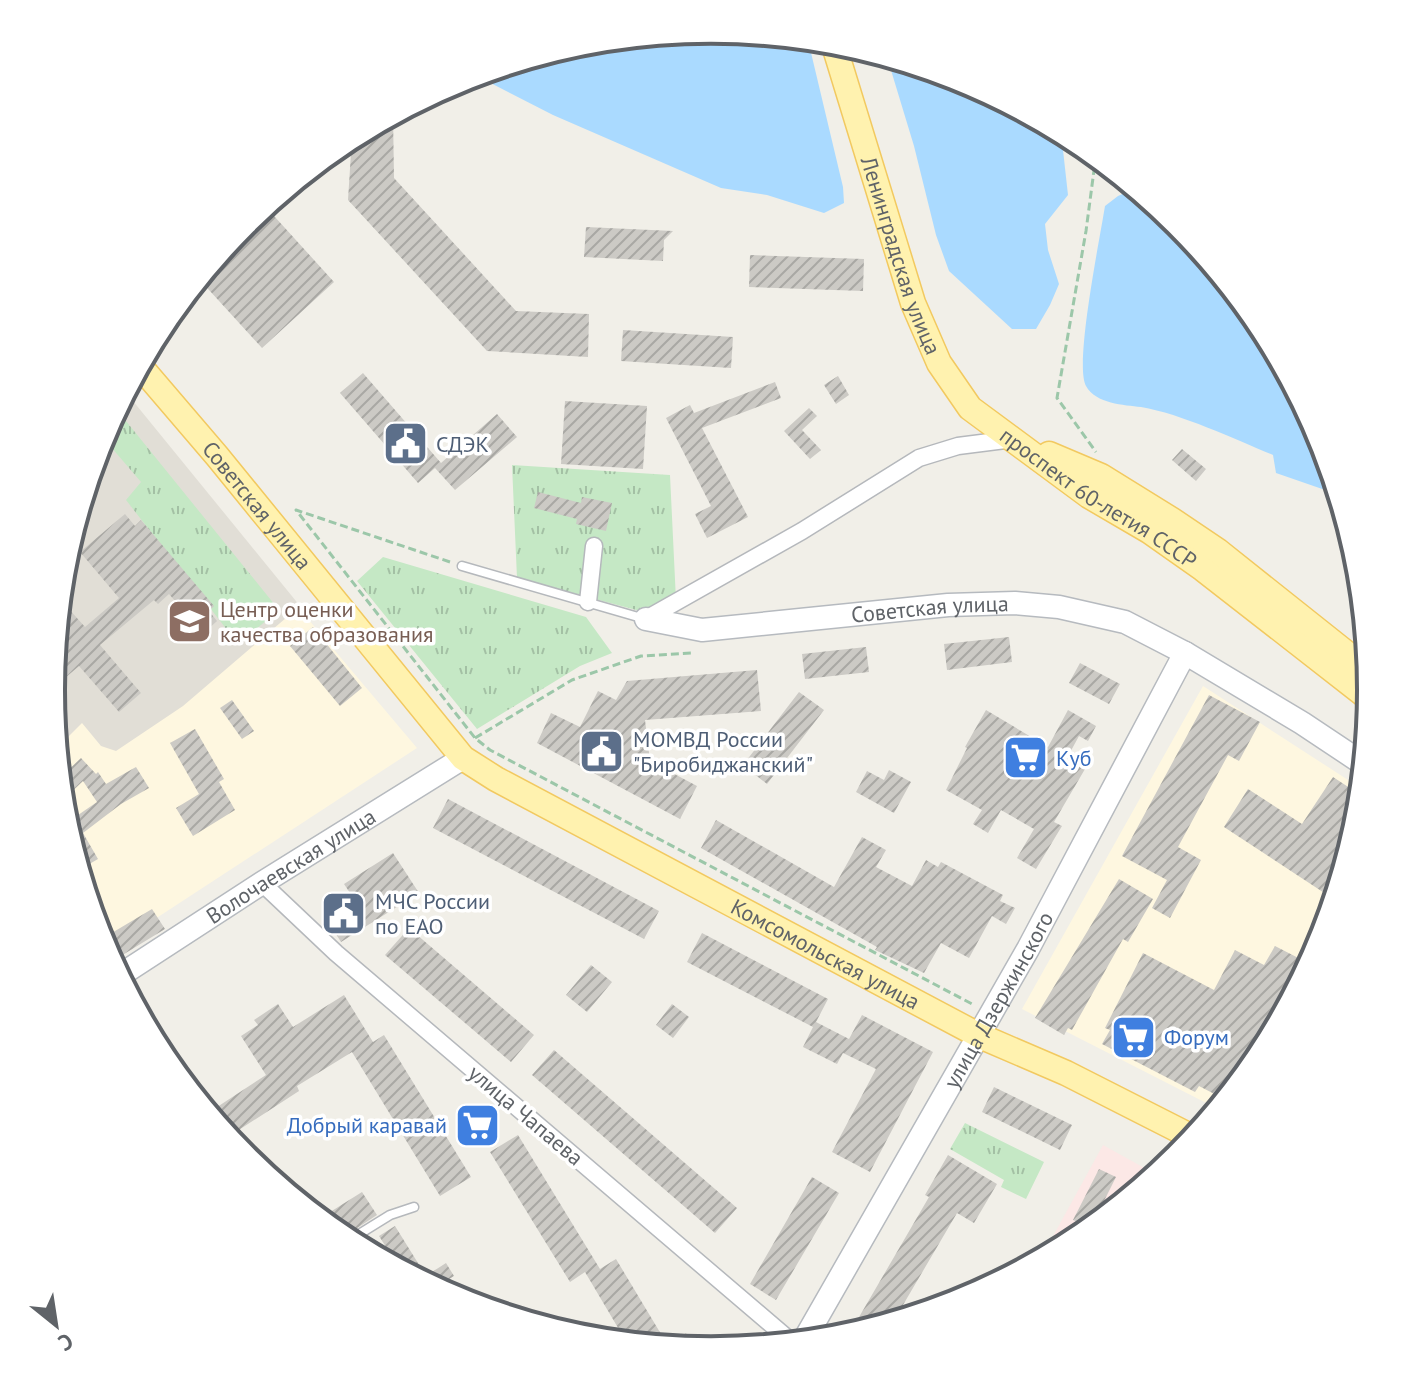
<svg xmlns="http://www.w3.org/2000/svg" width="1423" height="1381" viewBox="0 0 1423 1381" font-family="'PT Sans',sans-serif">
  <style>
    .commercial { fill: #fef7e0 }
    .education { fill: #e1ded6 }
    .medical { fill: #fce8e6 }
    .grass { fill: url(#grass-tufts) }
    .water { fill: #aadaff }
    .building { fill: url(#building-hatch) }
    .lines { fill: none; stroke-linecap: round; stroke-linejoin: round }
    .lane-casing { stroke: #b5b8bc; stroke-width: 11 }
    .street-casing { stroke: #b5b8bc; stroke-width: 19 }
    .secondary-casing { stroke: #b6babf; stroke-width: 25 }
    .primary-casing { stroke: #f2c960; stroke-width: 27 }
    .path { stroke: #9cc7a9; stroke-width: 3; stroke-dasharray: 8 4; stroke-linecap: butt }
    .lane { stroke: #fff; stroke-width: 8 }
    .street { stroke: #fff; stroke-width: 16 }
    .secondary { stroke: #fff; stroke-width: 22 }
    .primary { stroke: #fff2af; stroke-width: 24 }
    .labels { text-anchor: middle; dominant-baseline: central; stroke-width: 7; stroke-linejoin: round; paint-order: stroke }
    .street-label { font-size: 22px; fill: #5f6368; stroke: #fff }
    .service-label { font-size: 22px; fill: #4e5e75; stroke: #fff; text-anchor: start }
    .education-label { font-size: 22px; fill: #785e54; stroke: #fff; text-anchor: start }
    .shop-label { font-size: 22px; fill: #366cbe; stroke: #fff; text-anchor: start }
    .rim { fill: none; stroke: #5f6368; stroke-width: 4 }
  </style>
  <defs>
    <pattern id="grass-tufts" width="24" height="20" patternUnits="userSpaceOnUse" patternTransform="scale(2)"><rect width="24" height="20" fill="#c5e8c5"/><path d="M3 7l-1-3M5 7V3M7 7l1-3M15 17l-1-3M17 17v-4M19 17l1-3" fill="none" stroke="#a3c0a4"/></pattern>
    <pattern id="building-hatch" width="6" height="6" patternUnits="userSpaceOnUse" patternTransform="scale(2)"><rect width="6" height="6" fill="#cccac5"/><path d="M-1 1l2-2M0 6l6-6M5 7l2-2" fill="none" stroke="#a9a8a4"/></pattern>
  </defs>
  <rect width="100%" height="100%" fill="#f1efe8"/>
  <path class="commercial" d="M129 407 417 748 106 951 64 819 51 690 64 561 101 437 113 416Z
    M1203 686 1362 789 1359 820 1322 944 1260 1058 1218 1109 1022 1009Z"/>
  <path class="education" d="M133 401 300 606 183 706 116 751 101 746 82 723 57 748 51 690 64 561 101 437 111 419Z"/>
  <path class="medical" d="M1103 1145 1157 1175 1078 1240 1040 1260Z"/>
  <path class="grass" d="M126 421 279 610 238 644 126 500 141 482 105 440Z
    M512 465 670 475 677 621 517 578Z
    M383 557 586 617 612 653 580 666 477 729 357 581Z
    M965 1123 1044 1162 1026 1199 1001 1187 1004 1180 950 1149Z"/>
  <path class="water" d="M712 30 808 40 843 187 844 203 824 213 767 195 721 188 553 115 475 75 583 43Z
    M887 57 965 80 1061 132 1068 195 1045 224 1048 250 1059 284 1050 305 1036 329H1012L949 271 936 235 914 146Z
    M1136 188 1179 224 1261 324 1322 438 1343 509 1328 491 1276 473 1273 455C1234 439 1182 414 1141 407 1124 405 1096 404 1086 386 1074 365 1100 238 1105 206L1118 196Z"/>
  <path class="building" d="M393 115 394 178 516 311 589 314 588 357 487 351 348 200 352 137Z
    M265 206 334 282 262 348 199 279 245 223Z
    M586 227 673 231 664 240 663 261 584 257Z
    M750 255 864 259 863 291 749 287Z
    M623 330 733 337 731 368 621 361Z
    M363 373 441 463 497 414 517 437 455 490 435 468 418 483 340 393Z
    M838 376 849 395 836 404 824 385Z
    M775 382 781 398 702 428 748 517 707 538 695 514 711 506 666 418 690 405 694 413Z
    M565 401 647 406 643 469 561 464Z
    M809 408 817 416 802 430 821 450 810 459 784 431Z
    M1182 449 1206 469 1196 481 1172 460Z
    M538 492 581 503 582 497 612 503 606 531 576 524 577 519 534 508Z
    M125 514 135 526 141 520 214 606 209 611 217 621 196 640 181 622 188 616 169 594 158 604 154 600 100 645 141 693 119 712 79 666 51 690 54 655 63 648 56 640 60 599 85 627 119 598 80 552Z
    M313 627 362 688 340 706 290 646Z
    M1009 637 1012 662 947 670 944 644Z
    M866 647 869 672 805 679 802 654Z
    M1080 663 1120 684 1109 704 1069 683Z
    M757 670 761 711 645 720 650 761 697 786 680 819 537 743 551 713 580 727 598 691 616 700 627 681Z
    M799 692 824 710 767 784 743 765Z
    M1209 695 1260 722 1239 761 1228 755 1178 847 1201 860 1170 918 1152 908 1167 880 1122 856Z
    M232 700 254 731 242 739 220 708Z
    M986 710 1048 747 1068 710 1096 726 1088 741 1079 736 1067 758 1085 769 1054 822 1062 826 1036 869 1017 858 1034 829 1001 810 988 833 973 824 982 810 946 790 967 748 965 747Z
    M195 729 224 779 219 782 235 810 193 836 176 808 199 794 170 743Z
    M81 758 96 774 98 772 106 784 136 767 149 788 121 804 83 833 98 859 79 870 65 824 97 802 83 781 62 801 60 778Z
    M889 770 911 782 894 813 856 792 867 771 884 780Z
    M1333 777 1362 796 1359 820 1335 900 1224 827 1248 789 1302 824Z
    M448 799 659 911 644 939 433 828Z
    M716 820 834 887 862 837 886 850 876 867 912 886 926 860 938 867 941 862 1003 895 1000 901 1015 908 1006 924 992 916 969 958 941 943 924 973 875 950 877 947 701 848Z
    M393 853 419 893 341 942 325 917 354 899 344 884Z
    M1119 879 1153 899 1128 942 1123 939 1072 1030 1068 1028 1064 1035 1035 1018Z
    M152 909 165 929 111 962 100 940Z
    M409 928 534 1035 511 1062 385 955Z
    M702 933 828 999 816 1022 849 1039 862 1015 933 1052 870 1172 832 1152 876 1069 843 1053 837 1064 803 1047 813 1027 687 962Z
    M1275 946 1310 964 1270 1041 1262 1037 1233 1091 1226 1100 1199 1086 1195 1092 1102 1044 1110 1030 1105 1028 1143 953 1214 990 1235 950 1264 965Z
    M591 965 612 982 587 1012 566 995Z
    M344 995 373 1042 384 1035 471 1177 440 1196 352 1052 297 1086 299 1091 228 1137 208 1113 266 1075 241 1036 258 1025 254 1020 278 1004 293 1027Z
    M672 1004 689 1017 673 1038 656 1025Z
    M554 1050 737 1208 715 1233 532 1075Z
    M994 1087 1072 1125 1060 1150 982 1112Z
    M469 1111 495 1124 487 1138 462 1125Z
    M518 1135 600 1269 616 1259 667 1344 686 1333 695 1349 627 1343 585 1272 570 1282 490 1152Z
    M948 1155 997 1184 974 1223 957 1213 893 1322 848 1336 929 1197 925 1195Z
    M1099 1169 1116 1177 1104 1201 1118 1207 1092 1229 1073 1220Z
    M812 1177 839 1193 776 1300 750 1284Z
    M362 1192 377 1215 342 1238 319 1219Z
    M395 1226 426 1276 446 1263 454 1276 435 1288 373 1255 386 1247 379 1236Z"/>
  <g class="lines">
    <defs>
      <path id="lane" d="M462 566 645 619
        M348 1241 390 1215 414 1207"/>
      <path id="street" d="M588 602 594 546
        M646 619 802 531 919 458 958 446 1013 439
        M262 883 336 953 793 1343"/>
      <g id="secondary">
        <path id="s1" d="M646 619 702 630 948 605 1015 603 1059 607 1125 622 1185 653 1302 723 1365 765"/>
        <path id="s2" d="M119 976 262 883 463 758"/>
        <path id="s3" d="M803 1342 1028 949 1185 653"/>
      </g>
      <g id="primary">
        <path id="s4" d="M833 42 913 303 939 363 970 408 1089 496 1149 531 1203 569 1371 700"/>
        <path id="s5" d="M140 366 217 456 463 758 496 779 980 1036 1066 1073 1194 1138"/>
        <path d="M1049 454 1101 476 1172 520 1218 551 1370 672"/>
      </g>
    </defs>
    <use href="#lane" class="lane-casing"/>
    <use href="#street" class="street-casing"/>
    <use href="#secondary" class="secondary-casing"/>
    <use href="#primary" class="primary-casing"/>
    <path class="path" d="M1096 155 1086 231 1057 398 1096 452
      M450 562 296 510 475 738 490 750 974 1005
      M475 738 572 680 641 656 692 653"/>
    <use href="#lane" class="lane"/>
    <use href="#street" class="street"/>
    <use href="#secondary" class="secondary"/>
    <use href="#primary" class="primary"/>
  </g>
  <defs>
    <symbol id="civic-square" viewBox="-11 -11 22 22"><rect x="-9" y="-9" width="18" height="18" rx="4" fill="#5c6f8a" stroke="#fff"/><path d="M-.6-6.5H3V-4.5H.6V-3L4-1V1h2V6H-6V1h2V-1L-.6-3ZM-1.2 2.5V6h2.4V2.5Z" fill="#fff"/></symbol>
    <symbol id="university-square" viewBox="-11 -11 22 22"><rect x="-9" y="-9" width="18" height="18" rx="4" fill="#8d6e63" stroke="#fff"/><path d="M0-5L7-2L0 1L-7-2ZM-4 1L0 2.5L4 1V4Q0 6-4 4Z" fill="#fff"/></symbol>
    <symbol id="supermarket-square" viewBox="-11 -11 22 22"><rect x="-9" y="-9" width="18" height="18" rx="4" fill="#3f7fe0" stroke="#fff"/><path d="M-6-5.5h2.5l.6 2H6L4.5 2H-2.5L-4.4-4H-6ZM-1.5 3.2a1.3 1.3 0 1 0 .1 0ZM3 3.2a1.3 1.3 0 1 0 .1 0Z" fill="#fff"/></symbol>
  </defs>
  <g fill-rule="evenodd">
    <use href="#civic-square" x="380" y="418" width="51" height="51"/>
    <use href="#university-square" x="164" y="596" width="51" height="51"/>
    <use href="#civic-square" x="576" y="726" width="51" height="51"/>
    <use href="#supermarket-square" x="1000" y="732" width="51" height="51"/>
    <use href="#civic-square" x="318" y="888" width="51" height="51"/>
    <use href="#supermarket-square" x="1108" y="1012" width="51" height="51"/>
    <use href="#supermarket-square" x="452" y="1100" width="51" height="51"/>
  </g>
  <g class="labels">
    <g class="street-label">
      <text stroke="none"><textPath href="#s4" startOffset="224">Ленинградская улица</textPath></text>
      <text stroke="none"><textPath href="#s5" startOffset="182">Советская улица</textPath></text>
      <text stroke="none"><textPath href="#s4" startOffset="550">проспект 60-летия СССР</textPath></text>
      <text stroke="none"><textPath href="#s1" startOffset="286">Советская улица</textPath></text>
      <text stroke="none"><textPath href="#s2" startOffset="204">Волочаевская улица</textPath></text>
      <text stroke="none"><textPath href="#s5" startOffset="920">Комсомольская улица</textPath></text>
      <text stroke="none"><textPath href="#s3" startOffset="394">улица Дзержинского</textPath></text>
      <text transform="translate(526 1115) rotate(40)">улица Чапаева</text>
    </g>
    <g class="service-label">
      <text x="436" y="444">СДЭК</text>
      <text x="633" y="739">МОМВД России<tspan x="633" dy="25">"Биробиджанский"</tspan></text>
      <text x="375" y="901">МЧС России<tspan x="375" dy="25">по ЕАО</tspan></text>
    </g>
    <g class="education-label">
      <text x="220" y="609">Центр оценки<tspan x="220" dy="25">качества образования</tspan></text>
    </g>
    <g class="shop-label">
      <text x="1056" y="758">Куб</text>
      <text x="1164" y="1037">Форум</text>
      <text x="447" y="1125" text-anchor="end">Добрый каравай</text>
    </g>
  </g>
  <path d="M0 0H1423V1381H0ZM65 690a646 646 0 1 1 1292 0a646 646 0 1 1-1292 0Z" fill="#fff" fill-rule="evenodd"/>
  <path class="rim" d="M65 690a646 646 0 1 1 1292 0a646 646 0 1 1-1292 0Z"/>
  <g transform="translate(56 1325) rotate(150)" stroke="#ffffff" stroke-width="6" paint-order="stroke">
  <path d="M0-6L14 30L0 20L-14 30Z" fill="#5f6368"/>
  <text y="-12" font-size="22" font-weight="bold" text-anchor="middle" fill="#5f6368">С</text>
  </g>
</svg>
